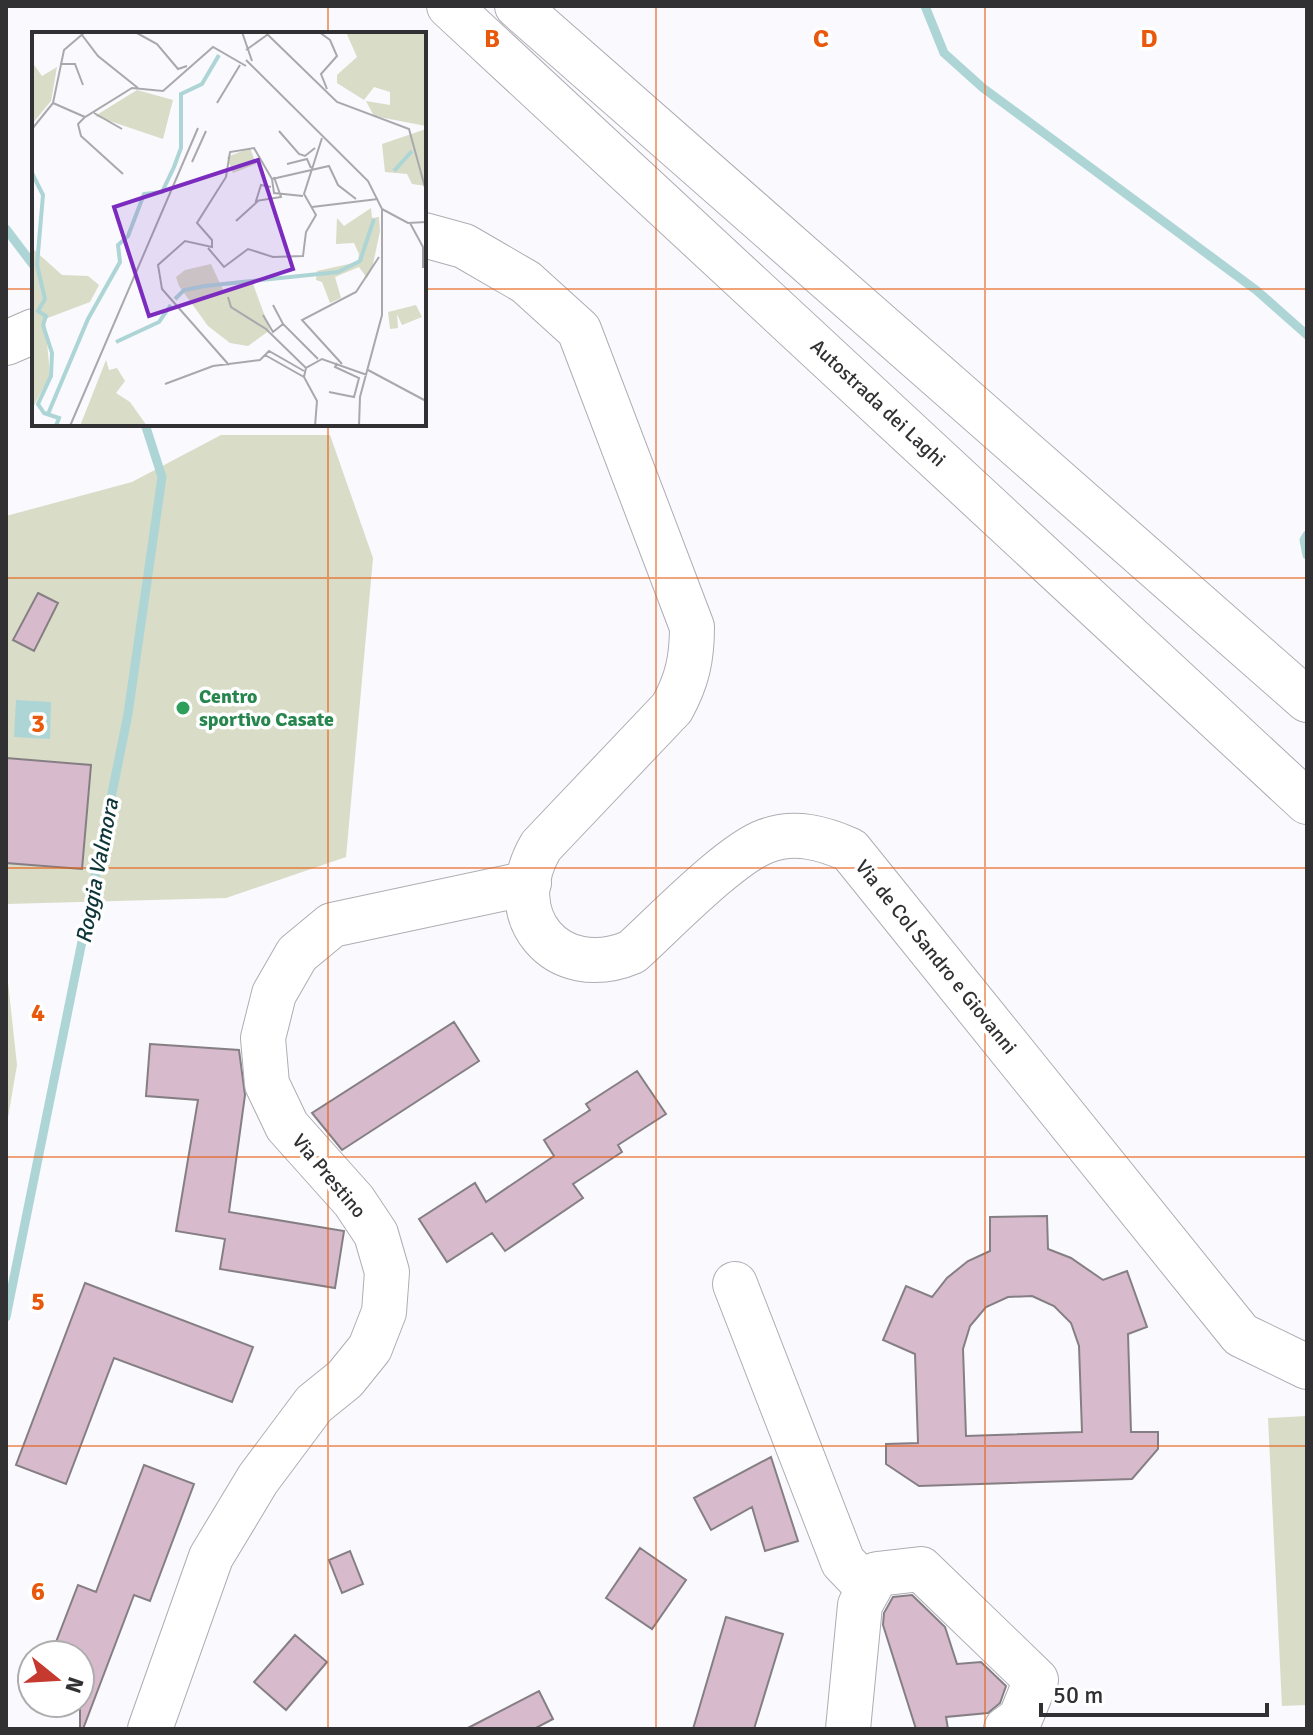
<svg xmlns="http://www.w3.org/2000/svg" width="1313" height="1735" viewBox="0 0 1313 1735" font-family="Signika,sans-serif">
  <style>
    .green { fill: #d9dcc6 }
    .water { fill: #aed5d6 }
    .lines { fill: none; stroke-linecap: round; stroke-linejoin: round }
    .stream { stroke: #aed5d6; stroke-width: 9 }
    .building { fill: #d7bbcd; stroke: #857f83; stroke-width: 2; fill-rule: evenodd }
    .minor-casing { stroke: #adadb3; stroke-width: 46 }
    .highway-casing { stroke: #adadb3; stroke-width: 46 }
    .minor { stroke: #fff; stroke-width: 44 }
    .highway { stroke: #fff; stroke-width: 44 }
    .grid { fill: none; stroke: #e8590c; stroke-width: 2; stroke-opacity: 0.55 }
    .leisure-dot { fill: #2e9e5b; stroke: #fff; stroke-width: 3 }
    .labels { text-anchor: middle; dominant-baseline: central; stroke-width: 7; stroke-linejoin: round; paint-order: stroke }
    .street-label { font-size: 20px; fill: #313134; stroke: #fff }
    .leisure-label { font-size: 20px; font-weight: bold; fill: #27864d; stroke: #fff; text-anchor: start }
    .water-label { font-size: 22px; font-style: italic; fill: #0e3537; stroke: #fff }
    .inset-river { fill: none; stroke: #aed5d6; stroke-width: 4 }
    .inset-road { fill: none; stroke: #a9a9ad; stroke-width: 2 }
    .view { fill: #7b2cbf; fill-opacity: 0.15; stroke: #7b2cbf; stroke-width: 4 }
    .inset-edge { fill: none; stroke: #313134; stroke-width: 4 }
    .grid-label { font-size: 26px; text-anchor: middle; font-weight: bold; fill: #e8590c; stroke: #fff; stroke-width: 7; stroke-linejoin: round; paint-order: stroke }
  </style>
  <rect width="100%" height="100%" fill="#f9f9fe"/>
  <path class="green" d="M221 435H330L373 558 346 857 226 898 6 904V516L132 482Z
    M6 964 17 1065 6 1129Z
    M1307 1416V1705L1282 1706 1268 1418Z"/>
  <path class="water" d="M16 700 51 702 50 739 14 737Z"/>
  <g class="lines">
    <path class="stream" d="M925 6 944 53 983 88 1256 290 1307 335
      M6 229 34 266
      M1307 535 1304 540 1307 555
      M6 1317 128 714 162 477 145 424"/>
  </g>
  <path class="building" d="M38 593 58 603 34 651 13 640Z
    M6 758 91 765 82 869 6 863Z
    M454 1022 479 1061 342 1150 312 1113Z
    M150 1044 239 1050 245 1095 229 1212 344 1231 335 1288 220 1269 225 1239 176 1231 198 1100 146 1096Z
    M637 1071 666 1114 618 1145 622 1152 573 1184 583 1198 505 1251 492 1233 447 1262 419 1219 475 1183 486 1202 554 1156 544 1140 590 1110 586 1104Z
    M1047 1216 1048 1249 1071 1258 1103 1280 1127 1271 1147 1327 1128 1334 1131 1432H1158V1449L1132 1479 919 1486 886 1464V1444L918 1443 915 1354 883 1340 906 1286 932 1297 947 1278 968 1261 990 1251V1217ZM1032 1296 1054 1306 1071 1323 1079 1346 1082 1432 966 1436 963 1349 970 1326 986 1307 1008 1297Z
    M85 1283 253 1347 232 1402 114 1358 66 1484 16 1465Z
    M771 1457 798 1541 765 1551 752 1507 711 1530 694 1498Z
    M144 1465 194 1484 150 1601 134 1595 83 1729H80V1655H51L78 1585 96 1592Z
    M640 1548 686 1580 652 1629 606 1598Z
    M350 1551 363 1584 342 1593 329 1560Z
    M912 1595 945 1627 957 1664 981 1662 1006 1686 1000 1703 988 1713 946 1717 948 1729H916L883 1625 884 1613 893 1597Z
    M726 1617 783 1634 754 1729H693Z
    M295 1635 327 1662 286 1710 254 1682Z
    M539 1691 553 1719 534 1729H466Z"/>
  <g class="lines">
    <defs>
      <path id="minor" d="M424 235 464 246 526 282 579 330 692 627C692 659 687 681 672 708L541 846C500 915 556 984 632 952 663 924 730 854 766 841 795 830 823 838 850 850L1241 1335 1307 1367
        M6 343 34 331
        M735 1284 843 1562 869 1589
        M150 1729 211 1557 258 1479 314 1404 345 1379 370 1348 384 1312 387 1272 376 1234 354 1201 287 1126 267 1084 263 1038 274 994 297 954 332 925 529 883
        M848 1729 860 1605 877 1574 921 1569 1036 1680 1020 1719 1006 1729"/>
      <path id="highway" d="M449 6 1307 802
        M517 6 1307 700"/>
    </defs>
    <use href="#minor" class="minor-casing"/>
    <use href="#highway" class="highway-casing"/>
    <use href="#minor" class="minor"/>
    <use href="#highway" class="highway"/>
  </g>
  <path class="grid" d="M328 6V34M656 6V1729M985 6V1729M6 289H34M424 289H1307M328 424V1729M6 578H1307M6 868H1307M6 1157H1307M6 1446H1307"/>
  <circle class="leisure-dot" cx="183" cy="708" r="8"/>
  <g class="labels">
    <g class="street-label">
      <text transform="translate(878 403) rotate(43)">Autostrada dei Laghi</text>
      <text transform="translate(936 957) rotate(51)">Via de Col Sandro e Giovanni</text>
      <text transform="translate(329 1176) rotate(50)">Via Prestino</text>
    </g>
    <g class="leisure-label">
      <text x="199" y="696">Centro<tspan x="199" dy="23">sportivo Casate</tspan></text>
    </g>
    <g class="water-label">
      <text transform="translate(97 871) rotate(-79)">Roggia Valmora</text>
    </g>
  </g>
  <g transform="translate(32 32)">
    <rect width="394" height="394" fill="#f9f9fe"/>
    <path d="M314 0H394V94L342 84 334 69 358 73V60L342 55 332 68 305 51V43L325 25ZM0 30 10 44 25 35 19 69 0 92ZM105 58 141 68 131 107 63 84ZM394 97V154L380 152 375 142 353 140 350 112ZM218 116 224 132 201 141 195 125ZM339 176 340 186 347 185 348 199 340 237 335 246 327 235 303 245 309 266 298 271 290 250 284 248 285 239 326 230 327 222 322 211 304 212 305 186 312 194ZM0 216 30 243 56 244 67 253 58 270 13 287 18 344 0 377ZM179 232 192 260 221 252 238 298 216 314 198 311 176 294 147 254 144 245 153 238ZM384 273 390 285 370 293 365 282 366 296 358 297 356 280ZM74 328 77 338 85 336 93 349 84 361 98 370 115 394H48Z" fill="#d9dcc6"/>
    <path class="inset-river" d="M362 139 380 119M0 141 11 163 5 233 13 267 6 279 14 284 11 293 20 321 19 344 6 372 12 381 27 386 24 394M143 267 152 258 173 254 306 240 328 229 342 187M84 310 127 290 139 273M16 382 56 287 88 230 86 213 96 204 112 162 130 160 142 135 149 116V62L170 52 187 23"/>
    <path class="inset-road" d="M103 0 125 12 146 37 155 34M210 0 220 29M233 0 305 70 377 97 394 159M287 0 298 8 305 24 289 42 295 57M50 3 66 24 106 56M214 18 235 3M214 28 336 149 350 177V283L328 365 327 394M28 32H43L51 53M21 71 53 85 100 56 131 59 181 15 214 34M21 71 32 18 53 0M185 71 208 33M62 81 90 97M53 85 46 92 49 104 91 142M0 97 21 71M247 99 267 122 273 124 283 116M160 130 174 99M255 132 275 127 279 136M240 147 297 134 306 153 324 167M239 155 229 153 224 169 249 165 242 145M280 175 346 167M350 177 376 191 394 190M204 189 226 169M378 191 391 215V236M176 216 192 235 216 217 241 225 271 224 274 200 284 183 272 162 290 106M196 265 199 275 234 297 274 336M241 273 251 292 286 327M231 283 241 300 251 292M233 323 272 345 274 336 290 327 335 343M310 332 270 288 324 260 347 225M197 333 130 257 126 233 153 209 180 215V208L165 191 194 145 198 120 222 116 240 147 242 161 271 164M336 338 394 369M272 345 285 369 283 394M133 352 181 334 228 328 237 319 272 339M297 360 322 365 327 346 303 335 305 331M38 394 166 96"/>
    <path class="view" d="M226 128 261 237 117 284 82 175Z"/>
    <rect width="394" height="394" class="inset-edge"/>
  </g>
  <g class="grid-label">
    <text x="492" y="47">B</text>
    <text x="821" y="47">C</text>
    <text x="1149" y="47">D</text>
    <text x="38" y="732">3</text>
    <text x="38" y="1021">4</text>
    <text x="38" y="1310">5</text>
    <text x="38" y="1600">6</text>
  </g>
  <rect width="1313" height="1735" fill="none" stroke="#313134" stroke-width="16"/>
  <g transform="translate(56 1679) rotate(108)"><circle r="38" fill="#ffffff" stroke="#adadae" stroke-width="2"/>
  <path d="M0-6L14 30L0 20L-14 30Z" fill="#c6392e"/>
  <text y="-12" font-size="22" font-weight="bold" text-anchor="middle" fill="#313134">N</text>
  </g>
  <path d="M1041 1703v12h226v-12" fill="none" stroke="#313134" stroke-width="4"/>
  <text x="1053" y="1703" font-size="24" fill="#313134" stroke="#ffffff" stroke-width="6" paint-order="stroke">50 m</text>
</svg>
